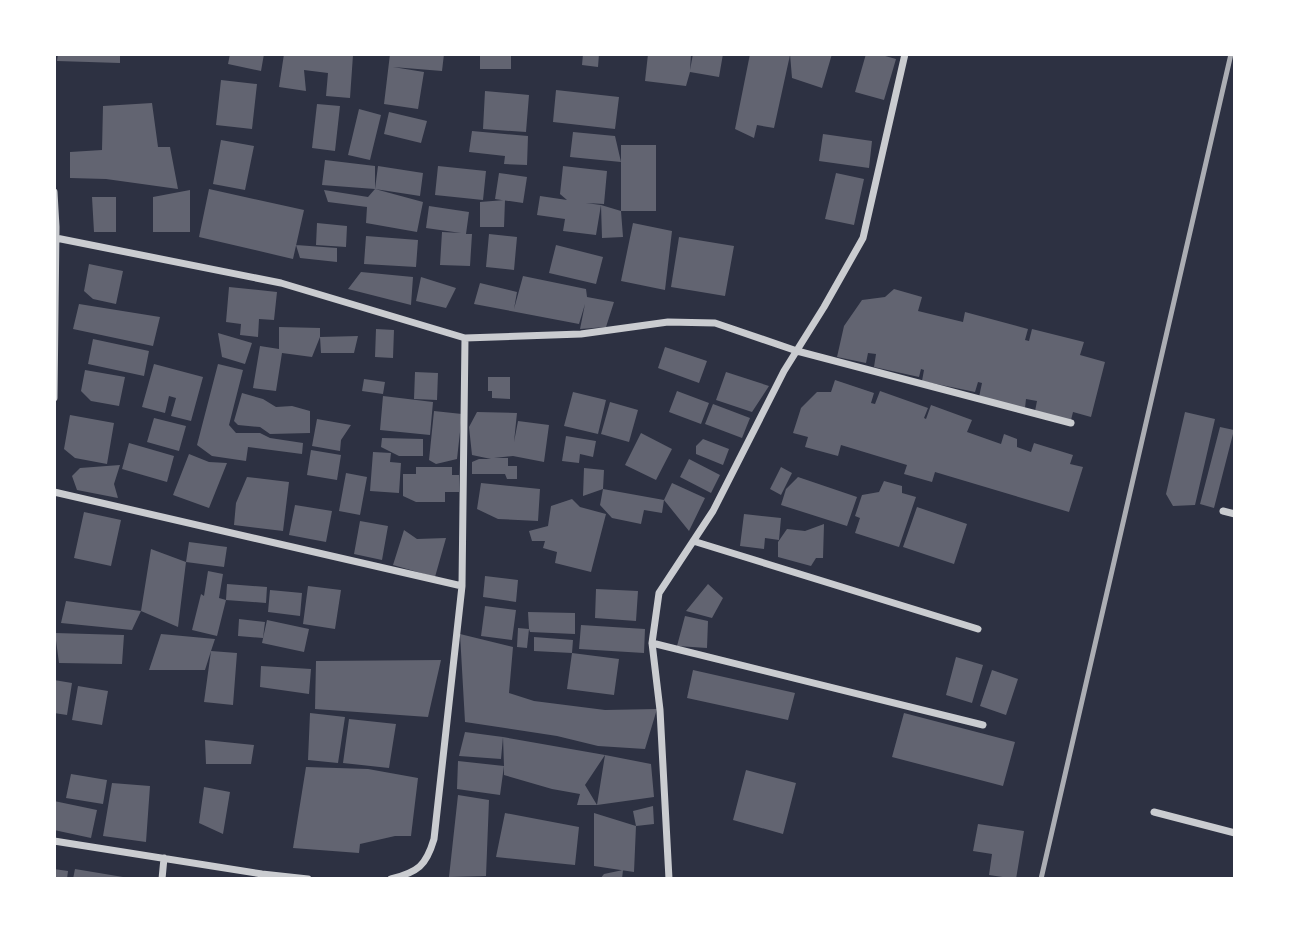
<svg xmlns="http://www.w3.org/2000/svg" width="1289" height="933" viewBox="0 0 1289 933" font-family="'PT Serif',serif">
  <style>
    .building { fill: #626471 }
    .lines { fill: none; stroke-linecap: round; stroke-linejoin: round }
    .minor { stroke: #caccd0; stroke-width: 7 }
    .rail { stroke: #abadb3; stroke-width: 5 }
  </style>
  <rect width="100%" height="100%" fill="#2d3142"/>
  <path class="building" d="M58 54H120V63L57 61Z
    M230 54H264L261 71 228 64Z
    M284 54 353 55 350 98 326 96 328 73 304 70 306 91 279 87Z
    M390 54 413 56V54H444L442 71 393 67 424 72 418 109 384 104Z
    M480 54H511V69H480Z
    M583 54H599L598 67 582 65Z
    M648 54H691L690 70 693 54H723L719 77 690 72 686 86 645 81Z
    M750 54 790 55 774 128 757 125 754 138 735 129Z
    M790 54H832L822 88 792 78Z
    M866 54H878L896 59 884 100 855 92Z
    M221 80 257 84 252 129 216 125Z
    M556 90 619 97 615 129 553 122Z
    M485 91 529 95 526 132 483 129Z
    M152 103 158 147H170L178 189 106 179 70 178V152L102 150 103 106Z
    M317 104 340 106 335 151 312 148Z
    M359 109 381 115 370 160 348 155Z
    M389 112 427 121 421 143 384 134Z
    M472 131 528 136 527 165 504 164 505 156 469 152Z
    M573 132 615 136 621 162 570 157Z
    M823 134 872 141 869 168 819 161Z
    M221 140 254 146 245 190 213 184Z
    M621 145H656V211H621Z
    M325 160 375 166V189L378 166 423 173 420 196 375 189 423 202 417 232 366 223 367 207 328 202 324 190 368 197 375 189 322 185Z
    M438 166 486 171 483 200 435 195Z
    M563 166 607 171 604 204 586 203 601 205 621 211 623 237 602 238 601 205 596 235 563 231 565 219 537 215 540 196 567 200 560 194Z
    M499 173 527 177 523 203 495 199Z
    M836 173 864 179 854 225 825 219Z
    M209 189 304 210 293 259 199 237Z
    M190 190V232H153V197Z
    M92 197H116V232H94Z
    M505 200 504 227H480V202Z
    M429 206 469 212 466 234H472L470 266 440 265 442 232 461 233 426 228Z
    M317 223 347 226 346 247 316 245Z
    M633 223 672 231 665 290 621 281Z
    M489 234 517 237 514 270 486 267Z
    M366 236 418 240 416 267 364 264Z
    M679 237 734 246 725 296 671 287Z
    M296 245 337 248V262L300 258Z
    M556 245 603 257 596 284 549 273Z
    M89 264 123 271 116 304 93 299 84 291Z
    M361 272 413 277 411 305 348 289Z
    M523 276 586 289 587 297 614 302 606 327 580 329 585 304 579 324 474 304 480 283 517 292 514 309Z
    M421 277 456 288 446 308 416 301Z
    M229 287 277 292 274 320 259 319 258 337 240 335 241 324 226 322Z
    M894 289 922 297 918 311 963 322 965 312 1028 329 1025 340 1029 341 1032 329 1084 342 1080 355 1105 362 1091 417 1073 412 1071 420 1035 411 1037 401 1026 399 1025 408 979 397 982 383 978 382 975 392 922 381 924 370 921 369 919 377 874 367 876 354 868 353 866 363 837 357 844 326 862 300 885 297Z
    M79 304 160 317 153 346 73 329Z
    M279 327 320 328V337L358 336 354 353H321L320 337 312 357 282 353 276 391 253 388 260 346 279 349Z
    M376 329 394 330 393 358 375 357Z
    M218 333 252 343 245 364 222 357Z
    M93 339 149 351 144 376 88 364Z
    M665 347 707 361 699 383 658 368Z
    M154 364 203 377 191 421 171 416 176 398 169 396 165 413 142 407Z
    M218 364 243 370 229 425 236 433H260L270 438 303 443 302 454 248 447 246 461 212 456 197 445Z
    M85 370 125 377 119 406 91 401 81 391Z
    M415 372 438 373 437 400 414 399Z
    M726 372 769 386 752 412 716 400Z
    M488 377H510V399L492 398V391H488Z
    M364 379 385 382 383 394 362 391Z
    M835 380 874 393 871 403 875 404 880 391 928 408 924 418 926 419 931 405 972 420 967 432 1001 444 1004 434 1017 439V447L1031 452 1034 443 1073 455 1070 464 1083 467 1069 512 935 472 932 482 904 474 907 465 841 445 838 456 805 447 808 437 793 433 801 408 817 392H831Z
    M677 391 709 403 701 424 669 412Z
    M573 392 606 400 598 434 564 426Z
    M242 393 263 399 276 407 292 406 310 411V433L270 434 260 427 238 425 234 421Z
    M383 396 433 402 430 435 380 430Z
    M610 402 638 410 629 442 601 434Z
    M713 404 750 418 742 438 705 424Z
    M434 411 462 414 457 459 436 464 429 460Z
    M477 412 517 413 514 442 518 421 549 425 544 462 513 456 494 458H508V466H517V479H507L505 474H472V462L479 459H491L472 455 469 427Z
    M1185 412 1215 419 1195 505 1173 506 1166 494Z
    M70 415 114 423 107 464 75 458 64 449Z
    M154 418 186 426 179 451 147 442Z
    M317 419 351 425 341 440 340 451 312 446Z
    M1220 427 1234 430 1214 508 1200 504Z
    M641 433 672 449 656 480 625 465Z
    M566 436 596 441 593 457 580 454 579 463 562 461Z
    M382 438 423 439V456H399L381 447Z
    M703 439 729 449 723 465 696 454V446Z
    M129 443 174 456 167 482 122 469Z
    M311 450 341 455 337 480 307 475Z
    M373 452 391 453 390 462 401 463 399 493 370 491Z
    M189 454 209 462 227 463 209 508 173 495Z
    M689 459 720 475 711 493 680 477Z
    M120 465 114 484 118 498 77 490 72 476 80 468Z
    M416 467H452V475H459V492H445V502H416L403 496V474H416Z
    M781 467 792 473 781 495 770 489Z
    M584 468 604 470 603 489 664 500 672 483 705 498 689 531 664 500 662 513 644 510 641 524 612 518 600 505 603 489 583 496Z
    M346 473 367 477 360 515 339 511Z
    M247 477 289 482 283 531 234 525 236 503Z
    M798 477 857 497 847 526 781 505 786 489Z
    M884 481 902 486V493L916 497 899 547 855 533 860 518 855 516 862 495 879 492Z
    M481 483 540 489 538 521 498 519 477 509Z
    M572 499 580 507 606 514 591 572 555 563 557 552 543 548 545 541H532L529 531 548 526 551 506Z
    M295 505 332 511 326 542 289 535Z
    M917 507 967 524 954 564 903 547Z
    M84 512 121 520 111 566 74 558Z
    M744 514 781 518 779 540 765 538 764 549 740 546Z
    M360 521 388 526 382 560 354 554Z
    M824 524 823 558H816L811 566 778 557V542L787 529 805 531Z
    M404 530 417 539 446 538 435 577 393 565Z
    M189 542 227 547 224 567 186 562Z
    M151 549 186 562 178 627 141 611Z
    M208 571 223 574 219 598 226 600 227 584 267 587 266 603 226 600 217 636 192 630 201 594 204 596Z
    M485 576 518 580 516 602 483 597Z
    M708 584 723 598 712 618 686 611Z
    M308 586 341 590 335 629 303 624Z
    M596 589 638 591 636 621 595 618Z
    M270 590 302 593 300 616 268 612Z
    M66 601 141 611 132 630 61 623Z
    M485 606 516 610 512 640 481 636Z
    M528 612 575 613V634L530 632 529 629 527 648 517 647 518 628 529 629Z
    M685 616 708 621 707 648 677 646Z
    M239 619 265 622 263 638 238 636Z
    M267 620 309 629 304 652 262 643Z
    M581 625 645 629 644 653 579 649Z
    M55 633 124 635 122 664 59 663Z
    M161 634 215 639 211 651 237 653 233 705 204 702 211 651 205 670H149Z
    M460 634 513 647 509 693 534 701 605 710 657 709 645 749 598 746 557 736 465 722Z
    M534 637 573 640 572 653 534 651Z
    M572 653 619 659 614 695 567 689Z
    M956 657 983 665 972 703 946 695Z
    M441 660 428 717 315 709 316 661Z
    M261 666 311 669 309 694 260 687Z
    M693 670 795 693 788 720 687 698Z
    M992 670 1018 679 1006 715 980 706Z
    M54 680 72 683 67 715 54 713Z
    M78 686 108 691 102 725 72 720Z
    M310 713 345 717 338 763 308 760Z
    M904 713 1015 742 1003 786 892 757Z
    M349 719 396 724 389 768 343 763Z
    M465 732 503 737 501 759 459 756Z
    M503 737 605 755 585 785 597 805 605 755 651 764 654 797 597 805H577L580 794 552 789 504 775V766L500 795 457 789 458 761 504 766Z
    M205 740 254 745 251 764H206Z
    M306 767 368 769 418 778 411 836H395L360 844 359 853 293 848Z
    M746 770 796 783 783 834 733 820Z
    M71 774 107 780 103 804 66 798Z
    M112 783 150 786 146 842 103 836Z
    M204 787 230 792 223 834 199 823Z
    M458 795 489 800 486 876 449 877Z
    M54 801 97 810 91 838 54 830Z
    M653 806 654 824 636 826 634 872 594 866V813L636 826 633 811Z
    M505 813 579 827 575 865 496 857Z
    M978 824 1024 831 1016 879 989 875 992 854 973 851Z
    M54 869 68 871 67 879H54Z
    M75 869 123 877V879H73Z
    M623 870 622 879H600L604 874Z"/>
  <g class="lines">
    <path class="minor" d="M54 192 56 227 54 398
      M56 238 281 283 465 338 581 334 668 322 715 323 797 351 1071 423
      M54 492 462 586
      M1223 511 1235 514
      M693 541 978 629
      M652 643 983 725
      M1154 812 1235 833
      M54 841 262 874 308 879
      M162 879 164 858
      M391 879C418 872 426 866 434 839L462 586 465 338
      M669 879 660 710 652 643 659 593 713 511 784 371 824 307 863 238 905 54"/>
    <path class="rail" d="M1041 879 1231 54"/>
  </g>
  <rect width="1289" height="933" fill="none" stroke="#ffffff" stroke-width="112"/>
</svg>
